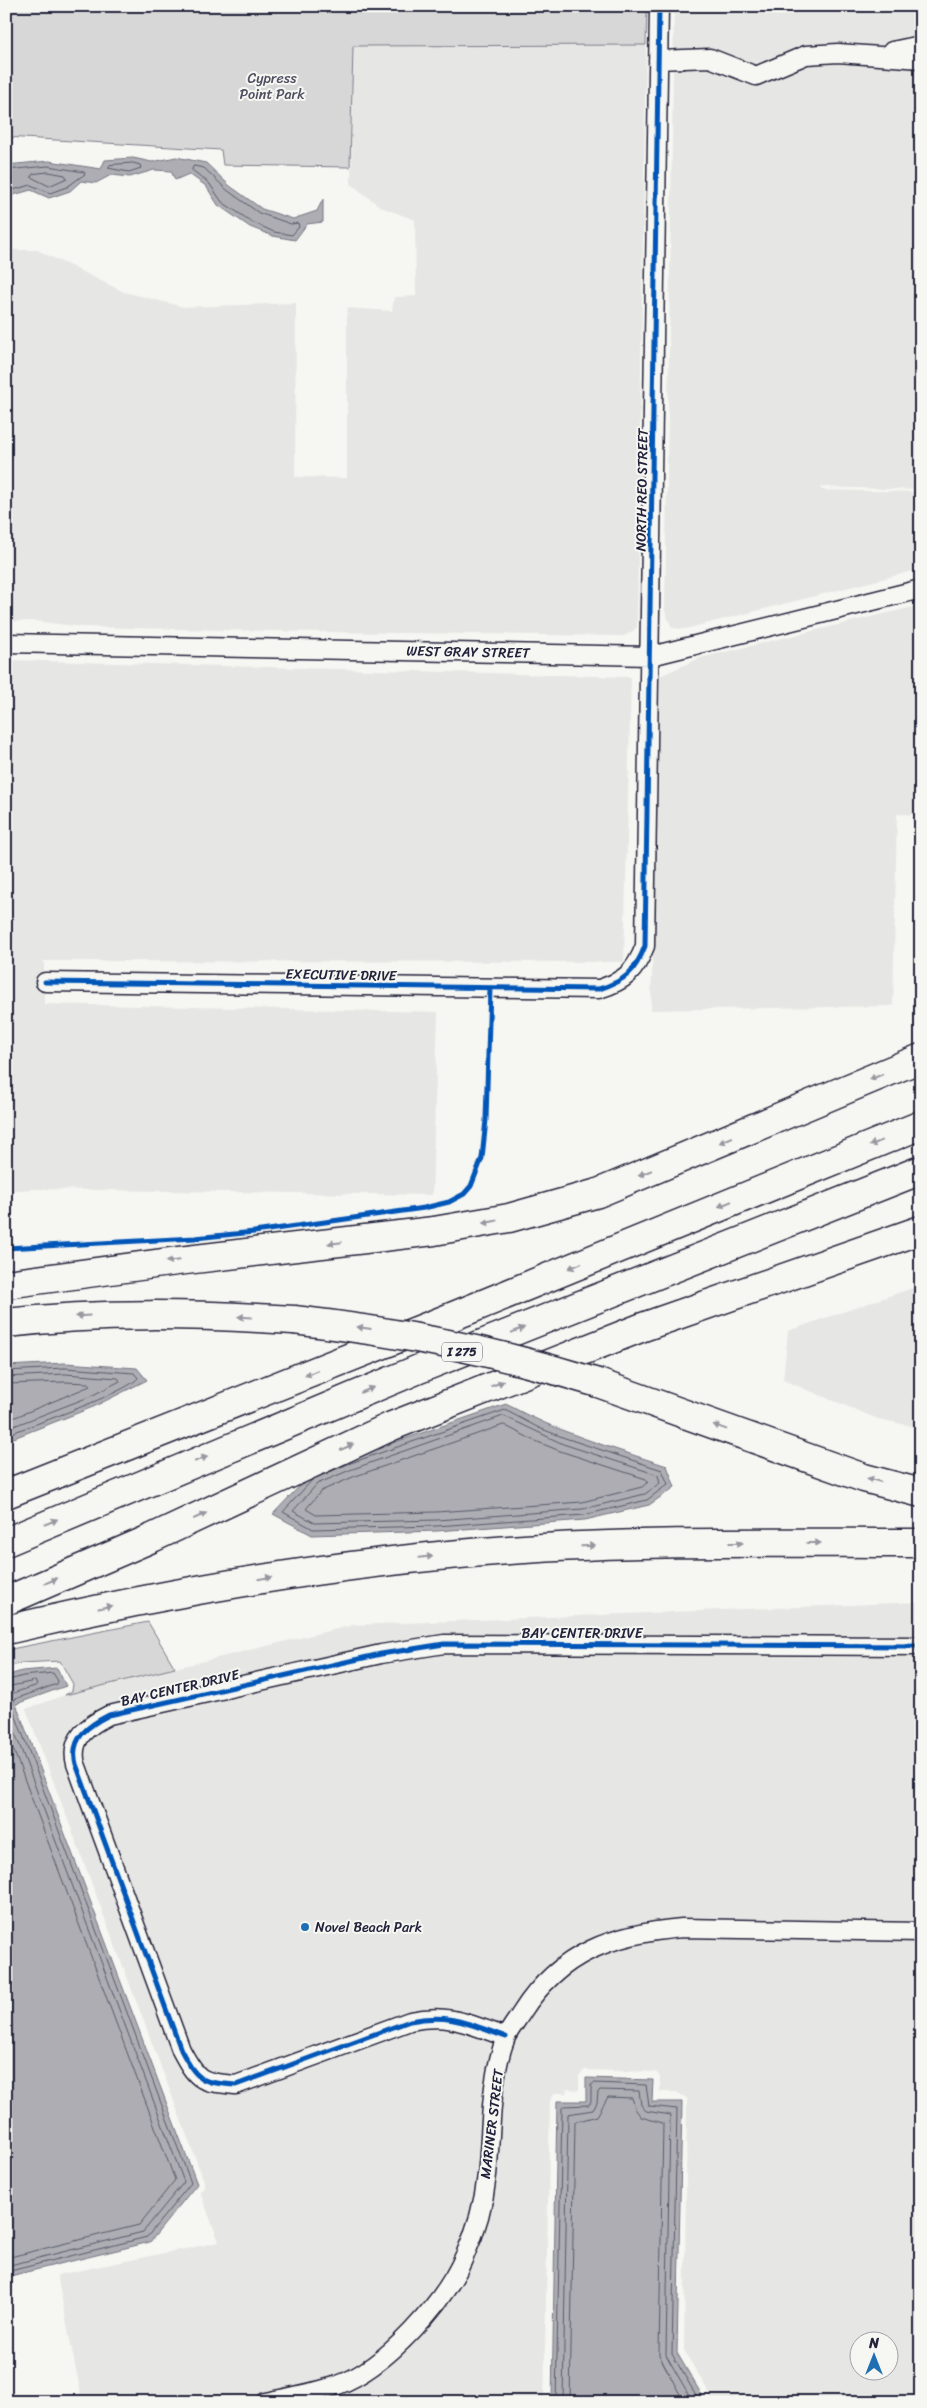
<svg xmlns="http://www.w3.org/2000/svg" width="927" height="2408" viewBox="0 0 927 2408" font-family="Sriracha,sans-serif">
  <style>
    .built { fill: #e6e6e4; fill-rule: evenodd }
    .green { fill: #d7d7d7; stroke: #7c7c89 }
    .water { fill: #adadb3; stroke: #757583 }
    .lines { fill: none; stroke-linecap: round; stroke-linejoin: round }
    .shore { stroke: #5a5a6b; stroke-width: 1 }
    .minor-casing { stroke: #22223b; stroke-width: 21 }
    .motorway-casing { stroke: #22223b; stroke-width: 31 }
    .minor { stroke: #f6f6f2; stroke-width: 18 }
    .motorway { stroke: #f6f6f2; stroke-width: 28 }
    .motorway-bridge-casing { stroke: #22223b; stroke-width: 31; stroke-linecap: butt }
    .motorway-bridge { stroke: #f6f6f2; stroke-width: 28 }
    .cycleway-casing { stroke: #f6f6f2; stroke-width: 8 }
    .cycleway { stroke: #0057b8; stroke-width: 5 }
    .oneway { fill: #9797a0 }
    .poi-dot { fill: #1f6fb2; stroke: #f6f6f2; stroke-width: 2 }
    .labels { text-anchor: middle; dominant-baseline: central; stroke-width: 4; stroke-linejoin: round; paint-order: stroke }
    .shield { fill: #f6f6f2; stroke: #626272; stroke-width: 1 }
    .shield-label { font-size: 12px; font-weight: bold; fill: #22223b }
    .park-label { font-size: 14px; fill: #4f4f62; stroke: #f6f6f2 }
    .street-label { font-size: 14px; fill: #22223b; stroke: #f6f6f2 }
    .poi-label { font-size: 14px; fill: #22223b; stroke: #f6f6f2; text-anchor: start }
  </style>
  <rect width="100%" height="100%" fill="#f6f6f2"/>
  <filter id="ink" filterUnits="userSpaceOnUse"><feTurbulence type="fractalNoise" baseFrequency=".02" numOctaves="2"/><feDisplacementMap in="SourceGraphic" scale="10" xChannelSelector="R" yChannelSelector="G"/><feConvolveMatrix kernelMatrix="1 2 1 2 8 2 1 2 1" color-interpolation-filters="sRGB"/></filter>
  <g filter="url(#ink)">
    <path class="built" d="M674 6H921V490L821 487V490L921 492V569L685 629 672 628 665 611Z
      M646 45 637 627 632 632 624 636 321 632 82 627 35 621H6V250H37L124 292 184 307 296 303 295 477 347 478V308L392 311 394 297 416 296 415 220 381 207 351 184 353 46Z
      M921 605V815L897 814 893 1006 651 1010 660 676 700 658Z
      M6 660 631 677 624 962 44 961V1004L438 1012 432 1195 34 1189 6 1191Z
      M921 1285V1428L878 1419 783 1380 788 1331Z
      M921 1602V1637L443 1635 380 1644 108 1706 83 1718 71 1736 66 1752 68 1768 174 2054 189 2081 208 2092 239 2095 412 2030 433 2026 447 2027 496 2043 482 2120 478 2176 470 2213 457 2252 423 2305 398 2333 369 2356 337 2375 301 2385 256 2394 215 2398 82 2400 57 2275 219 2242 200 2192 204 2187V2181L26 1709 65 1695 353 1625Z
      M445 1653 921 1655V1922L682 1919 643 1922 603 1933 545 1969 521 1998 503 2026 450 2008H431L407 2012 236 2076 212 2074 199 2066 189 2046 84 1761 82 1755 86 1744 95 1732 112 1724 383 1663Z
      M682 1938 921 1941V2402H715L684 2351 687 2098 676 2092H660V2077L656 2072 584 2070 579 2076V2090L567 2089 566 2093H555L550 2101 544 2402H312L344 2393 378 2373 408 2348 436 2317 473 2260 486 2219 504 2077 514 2041 534 2009 556 1983 608 1951 645 1941ZM860 2340H890V2370H860Z"/>
    <path class="green" d="M6 6H647L646 45 353 46 350 167 223 165 221 150 6 137Z
      M148 1622 175 1668 65 1695 72 1691 73 1684 60 1661 21 1663 6 1668V1650Z"/>
    <path class="water" d="M176 157 206 163 230 186 262 209 293 219 317 211 323 199V222L307 224 295 240 273 236 250 227 218 205 206 186 189 174 175 180 171 171 154 170 130 177 111 175 96 183 81 181 70 191 49 198 31 190 6 197V165L49 161 101 169 105 160 133 158 152 162Z
      M65 1363 137 1368 147 1380 93 1407 6 1441V1366Z
      M506 1404C557 1432 612 1448 667 1466L675 1487 649 1505 585 1520 437 1531 312 1535 273 1514 310 1475 346 1459Z
      M57 1668 66 1686 16 1704 197 2184 150 2242 6 2277V1676L22 1671Z
      M586 2078 653 2080 652 2102H682L677 2353 706 2402H552L557 2101H586Z"/>
    <g class="lines">
      <path class="shore" d="M133 163 140 165 141 168 129 172 108 168 110 165Z
        M194 166 204 168 227 190 259 213 291 224 298 223 299 227 292 235 274 232 252 222 222 202 209 183 192 170Z
        M6 170 48 166 84 172 85 174 67 187 50 193 31 185 6 192
        M49 172 65 175 67 178 49 186 31 177 33 174Z
        M6 1371 65 1368 134 1373 138 1378C126 1393 30 1426 6 1435
        M6 1377 65 1374 118 1378 120 1381 89 1397 6 1429
        M6 1384 65 1382 88 1383 90 1386 6 1421
        M504 1416 563 1444 658 1475 660 1483 645 1494 583 1509 437 1520 315 1523 293 1511 317 1484 350 1470Z
        M504 1425 533 1440 560 1451 646 1479 648 1482 642 1487 582 1502 436 1512 316 1515 306 1509 321 1491 353 1477Z
        M313 1479 283 1512 313 1529 437 1526 584 1515 647 1500 668 1484 662 1470 565 1438 539 1428 505 1410 348 1464 318 1477
        M6 1681 23 1676 53 1673 58 1681 57 1684 15 1699 12 1706 191 2183 147 2237 6 2272
        M6 1687 35 1681 37 1684 35 1686 13 1693 6 1700
        M6 1709 184 2182 143 2232 6 2266
        M6 1730 175 2180 139 2225 6 2258
        M556 2402 562 2108 564 2106 589 2105 591 2101V2085L594 2083 646 2085 649 2106 677 2109 672 2354 700 2402
        M563 2402 568 2114 593 2110 597 2103 598 2092 600 2090 639 2091 641 2105 646 2111 670 2115 666 2355 693 2402
        M570 2402 575 2122 597 2116 608 2097 632 2098 636 2110 641 2117 663 2123 659 2355 684 2402"/>
      <defs>
        <path id="minor" d="M892 51 921 45
          M658 60 710 58 756 76 806 55 838 53 921 59
          M6 643 651 656 921 589
          M45 982 599 989C625 981 635 972 645 946L659 6
          M506 2037C469 2024 450 2013 410 2021L236 2085C201 2082 198 2082 181 2050L76 1764C69 1738 89 1725 109 1715L381 1654 444 1644 921 1646
          M265 2402C289 2397 314 2393 338 2385 385 2368 446 2301 465 2255 476 2231 484 2202 487 2175 492 2130 489 2081 506 2037 510 2029 517 2020 522 2012 560 1952 614 1934 682 1928L921 1932"/>
        <path id="motorway" d="M6 1284 177 1261 434 1231 509 1218 598 1193 921 1058
          M6 1323C102 1312 198 1314 294 1320
          M598 1383 864 1478 921 1493
          M6 1494 439 1322 921 1125
          M6 1542 419 1369 921 1170
          M6 1601 152 1538 392 1426 643 1327 921 1230
          M6 1630C172 1591 339 1562 509 1550 646 1540 784 1543 921 1543"/>
      </defs>
      <use href="#minor" class="minor-casing"/>
      <use href="#motorway" class="motorway-casing"/>
      <use href="#minor" class="minor"/>
      <use href="#motorway" class="motorway"/>
      <defs>
        <path id="motorway-bridge" d="M294 1320C401 1332 496 1351 598 1383"/>
      </defs>
      <use href="#motorway-bridge" class="motorway-bridge-casing"/>
      <use href="#motorway-bridge" class="motorway-bridge"/>
      <defs>
        <path id="cycleway" d="M45 982 599 989C625 981 635 972 645 946L659 6
          M6 1248 195 1238 254 1232 424 1208 449 1202 464 1194 471 1186 482 1158 486 1120 490 988
          M506 2037C469 2024 450 2013 410 2021L236 2085C201 2082 198 2082 181 2050L76 1764C69 1738 89 1725 109 1715L381 1654 444 1644 921 1646"/>
      </defs>
      <use href="#cycleway" class="cycleway-casing"/>
      <use href="#cycleway" class="cycleway"/>
    </g>
    <defs><path id="oneway-solid" d="M-6-.8H1V-3.2L6.5 0L1 3.2V.8H-6Z" transform="scale(1.25)"/></defs>
    <g class="oneway">
      <use href="#oneway-solid" transform="translate(876 1077) rotate(158)"/>
      <use href="#oneway-solid" transform="translate(726 1140) rotate(156)"/>
      <use href="#oneway-solid" transform="translate(876 1143) rotate(158)"/>
      <use href="#oneway-solid" transform="translate(645 1173) rotate(158)"/>
      <use href="#oneway-solid" transform="translate(725 1204) rotate(158)"/>
      <use href="#oneway-solid" transform="translate(490 1222) rotate(169)"/>
      <use href="#oneway-solid" transform="translate(335 1243) rotate(174)"/>
      <use href="#oneway-solid" transform="translate(173 1261) rotate(173)"/>
      <use href="#oneway-solid" transform="translate(575 1266) rotate(158)"/>
      <use href="#oneway-solid" transform="translate(83 1316) rotate(177)"/>
      <use href="#oneway-solid" transform="translate(245 1317) rotate(-177)"/>
      <use href="#oneway-solid" transform="translate(364 1328) rotate(-172)"/>
      <use href="#oneway-solid" transform="translate(518 1330) rotate(-22)"/>
      <use href="#oneway-solid" transform="translate(311 1373) rotate(158)"/>
      <use href="#oneway-solid" transform="translate(497 1384) rotate(-21)"/>
      <use href="#oneway-solid" transform="translate(367 1390) rotate(-23)"/>
      <use href="#oneway-solid" transform="translate(720 1427) rotate(-160)"/>
      <use href="#oneway-solid" transform="translate(347 1447) rotate(-25)"/>
      <use href="#oneway-solid" transform="translate(201 1459) rotate(-23)"/>
      <use href="#oneway-solid" transform="translate(874 1480) rotate(-165)"/>
      <use href="#oneway-solid" transform="translate(200 1516) rotate(-25)"/>
      <use href="#oneway-solid" transform="translate(51 1522) rotate(-23)"/>
      <use href="#oneway-solid" transform="translate(736 1543)"/>
      <use href="#oneway-solid" transform="translate(814 1543)"/>
      <use href="#oneway-solid" transform="translate(588 1546) rotate(-2)"/>
      <use href="#oneway-solid" transform="translate(426 1557) rotate(-6)"/>
      <use href="#oneway-solid" transform="translate(265 1578) rotate(-9)"/>
      <use href="#oneway-solid" transform="translate(51 1581) rotate(-23)"/>
      <use href="#oneway-solid" transform="translate(105 1607) rotate(-13)"/>
    </g>
  </g>
  <circle class="poi-dot" cx="305" cy="1927" r="5"/>
  <g class="labels">
    <rect class="shield" x="442" y="1342.5" width="40" height="19" rx="4"/>
    <g class="shield-label">
      <text x="462" y="1352">I 275</text>
    </g>
    <g class="park-label">
      <text x="272" y="78">Cypress<tspan x="272" dy="16">Point Park</tspan></text>
    </g>
    <g class="street-label">
      <text transform="translate(642 490) rotate(-89)">NORTH REO STREET</text>
      <text transform="translate(468 652) rotate(1)">WEST GRAY STREET</text>
      <text transform="translate(341 975) rotate(1)">EXECUTIVE DRIVE</text>
      <text x="582" y="1633">BAY CENTER DRIVE</text>
      <text transform="translate(180 1688) rotate(-13)">BAY CENTER DRIVE</text>
      <text transform="translate(492 2124) rotate(-83)">MARINER STREET</text>
    </g>
    <g class="poi-label">
      <text x="315" y="1927">Novel Beach Park</text>
    </g>
  </g>
  <rect width="927" height="2408" fill="none" stroke="#f6f6f2" stroke-width="25"/>
  <rect x="12" y="12" width="902" height="2383" fill="none" stroke="#22223b" stroke-width="2" filter="url(#ink)"/>
  <g transform="translate(874 2356)"><circle r="24" fill="#f6f6f2" stroke="#a1a1a9"/>
  <path d="M0-4L9 19L0 12L-9 19Z" fill="#1f6fb2"/>
  <text y="-8" font-size="14" font-weight="bold" text-anchor="middle" fill="#22223b">N</text>
  </g>
</svg>
